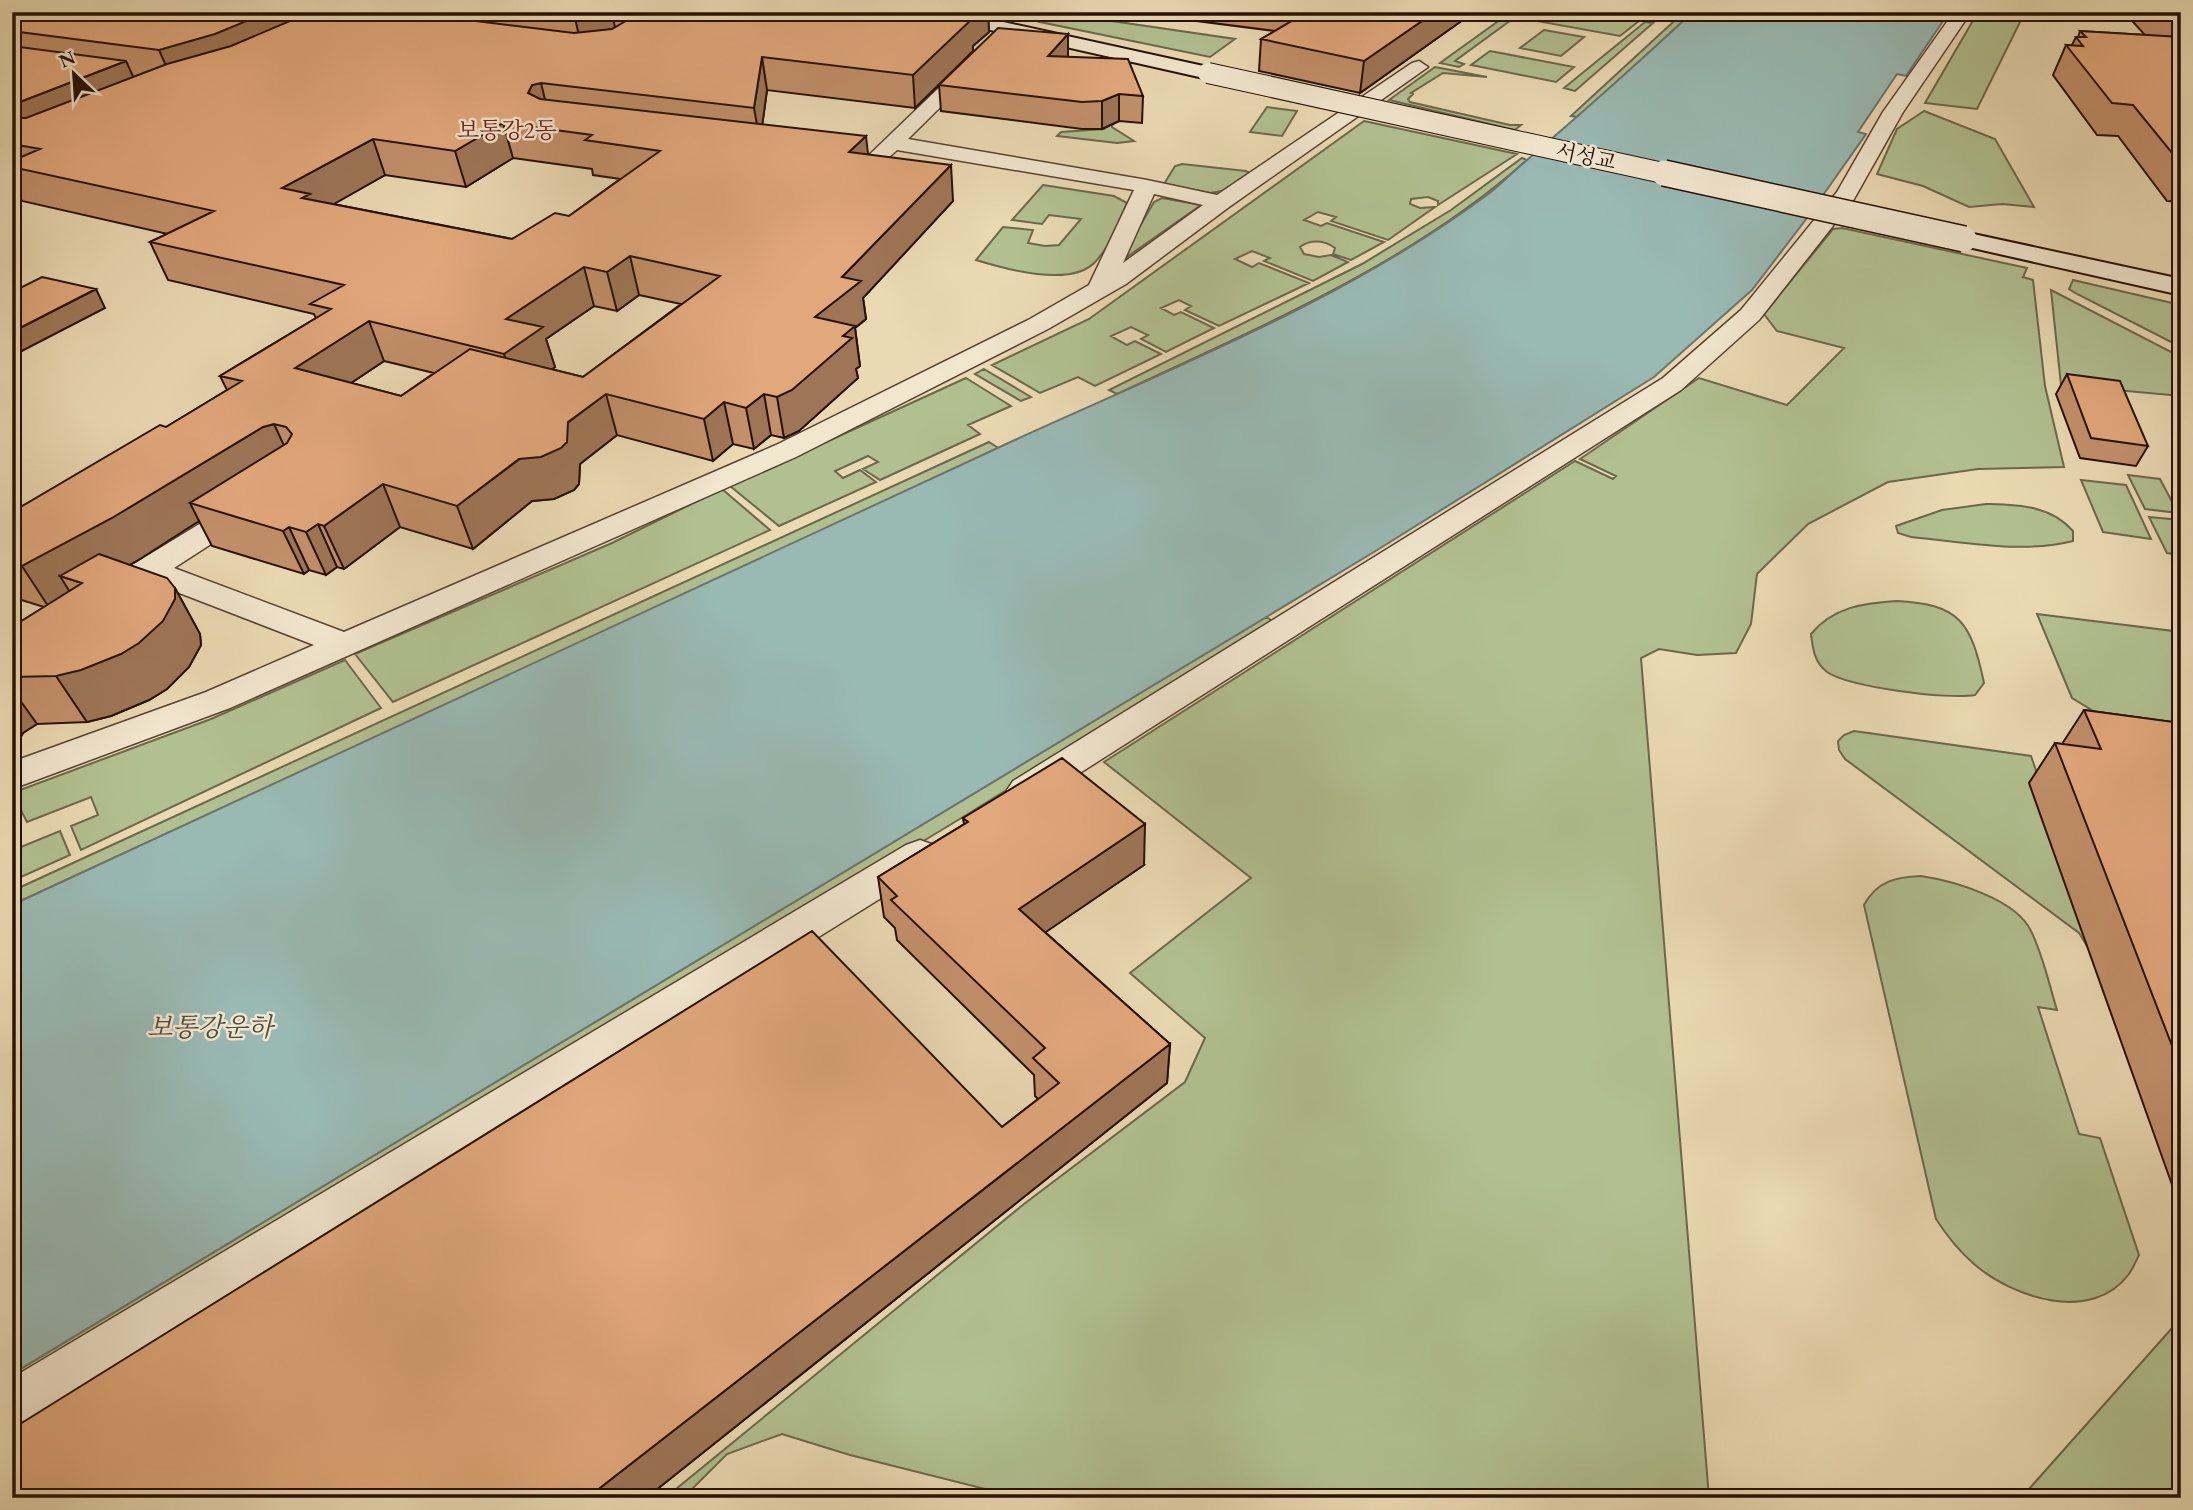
<svg xmlns="http://www.w3.org/2000/svg" width="2193" height="1510" viewBox="0 0 2193 1510" font-family="'EB Garamond','Noto Serif KR',serif">
  <style>
    .green { fill: #b1c091; stroke: #6c684a; stroke-width: 2 }
    .water { fill: #99b9b3; stroke: #6b756d; stroke-width: 2 }
    .lines { fill: none; stroke-linecap: round; stroke-linejoin: round }
    .street-casing { stroke: #574230; stroke-width: 3 }
    .secondary-casing { stroke: #261004; stroke-width: 4 }
    .street { fill: #f1e6ce; fill-rule: evenodd }
    .secondary { fill: #f1e6ce; fill-rule: evenodd }
    .secondary-bridge-far1-casing { stroke: #261004; stroke-width: 22; stroke-linecap: butt }
    .secondary-bridge-casing { stroke: #261004; stroke-width: 28; stroke-linecap: butt }
    .secondary-bridge-far1 { stroke: #f1e6ce; stroke-width: 20 }
    .secondary-bridge { stroke: #f1e6ce; stroke-width: 25 }
    .wall { fill: #c2906b; stroke: #261004; stroke-width: 2; fill-rule: evenodd }
    .shaded-wall { fill: #9e7657; stroke: #261004; stroke-width: 2 }
    .building { fill: #e1a87c; stroke: #261004; stroke-width: 2; fill-rule: evenodd }
    .labels { text-anchor: middle; dominant-baseline: central; stroke-width: 5; stroke-linejoin: round; paint-order: stroke }
    .far-street-label { font-size: 21px; fill: #261004; stroke: #f1e6ce }
    .far-quarter-label { font-size: 23px; fill: #7a1f14; stroke: #f1e6ce }
    .water-label { font-size: 26px; font-style: italic; fill: #4e4b41; stroke: #f1e6ce }
  </style>
  <rect width="100%" height="100%" fill="#ead9b3"/>
  <filter id="stains"><feTurbulence type="fractalNoise" baseFrequency=".00286" numOctaves="4"/><feColorMatrix values="0 0 0 0 .2 0 0 0 0 .09 0 0 0 0 .02 0 0 0 .5 -.17"/></filter>
  <radialGradient id="worn" r=".72"><stop offset=".6" stop-color="#630" stop-opacity="0"/><stop offset="1" stop-color="#630" stop-opacity=".3"/></radialGradient>
  <path class="green" d="M1511 12H1522L1455 61 1464 64 1459 67 1440 63Z
    M1541 12H1592L1639 21 1620 36 1531 20Z
    M1684 12H1693L1579 117 1571 116Z
    M1978 12H2025L1977 109 1925 103Z
    M1057 13 1235 39 1210 57 1040 22Z
    M1645 22 1653 23 1575 91 1564 88Z
    M1544 30 1584 37 1561 56 1520 48Z
    M1490 51 1574 67 1556 82 1471 65Z
    M1435 67 1487 77 1443 73 1411 93 1413 94 1408 99 1410 102 1510 125H1521L1515 130 1389 100Z
    M1267 107 1297 111 1282 136 1250 132Z
    M1924 111 1995 139 2034 207 2002 204 1969 207 1923 186 1877 174 1897 129Z
    M1114 119 1112 127 1134 141 1117 143 1057 136 1061 132 1104 129Z
    M1364 121 1517 154 1438 205V201L1428 197 1411 199 1410 204 1420 208 1435 207 1388 240 1331 221 1336 217 1318 212 1304 220 1321 226 1327 223 1384 242 1351 260 1333 254 1335 248C1325 240 1310 239 1300 247L1304 254 1319 257 1331 255 1348 262 1313 281 1264 261 1270 258 1252 251 1235 259 1252 267 1259 263 1309 283 1219 326 1185 310 1191 306 1179 300 1161 308 1174 315 1181 312 1214 328 1166 352 1141 339 1148 335 1131 327 1111 336 1127 345 1135 341 1161 354 1095 386 1078 377 1040 393 992 365 1089 319Z
    M1522 158 1527 160C1409 265 1259 327 1117 394L1109 390 1362 264 1451 210Z
    M1182 164 1246 171 1250 173 1222 191 1210 193 1164 184 1175 166Z
    M1043 185 1114 196 1127 203C1119 222 1110 246 1096 261 1073 288 1005 269 976 260L1003 227 1033 230 1028 243 1045 246 1059 245 1081 219 1049 215 1042 224 1012 220Z
    M1162 198 1201 205 1124 259 1122 257 1154 202Z
    M1842 228 2027 268 2023 277 2033 280 2045 386 2064 467 1978 469 1888 482 1808 524 1757 574 1751 624 1736 653 1697 655 1659 649 1641 658 1709 1498H1021L850 1455 782 1434 727 1454 683 1498H665L1024 1204 1185 1082 1205 1038 1130 973 1251 878 1104 762 1575 461 1613 479 1616 476 1580 459 1699 378 1787 405 1844 348 1777 331 1764 314 1833 229Z
    M2073 280 2181 305V347L2077 294 2069 289Z
    M2051 290 2181 357V396L2061 385Z
    M984 369 1031 397 1021 401 975 374Z
    M966 378 1011 406 968 425 980 434 880 480 863 469 878 462 868 456 835 471 843 478 860 470 876 482 779 526 730 486Z
    M989 442 1000 449 12 905V891Z
    M2128 475 2160 479 2178 513 2145 509Z
    M2081 480 2126 485 2151 539 2103 532Z
    M722 489 770 530 393 702 355 654 612 543Z
    M1986 504C2019 505 2050 505 2073 531V541C2022 554 1964 542 1911 537L1898 533 1896 526 1942 510Z
    M2149 517 2181 520V555L2167 553Z
    M1896 601C1960 604 1971 622 1984 683L1975 695C1948 700 1849 687 1827 672 1814 662 1813 649 1811 634 1833 607 1864 603 1896 601Z
    M2037 614 2181 632V730L2105 718 2072 698Z
    M1266 617 1276 623 963 817 12 1394V1374Z
    M345 660 381 708 81 850 71 826 98 815 91 797 27 822 12 793 211 719Z
    M1854 731 2031 756 2125 1029 2095 959 2079 933 1845 759 1839 750 1838 741 1844 735Z
    M12 827 21 847 60 831 70 855 12 881Z
    M1921 876C1954 881 2016 899 2031 931 2043 955 2049 984 2057 1010L2038 1007 2079 1134 2100 1138 2139 1255C2136 1261 2133 1268 2129 1274 2092 1324 2013 1298 1974 1264 1959 1251 1947 1236 1936 1219L1864 905C1877 881 1896 877 1921 876Z
    M2181 1318V1498H2021Z"/>
  <path class="water" d="M1693 12H1949L1906 76 1897 74 1858 132 1866 134 1807 218 1752 290 1654 377 1374 552 12 1374V905L1017 439C1175 367 1350 298 1491 192 1503 182 1514 171 1527 160 1583 112 1638 63 1693 12Z"/>
  <g class="lines">
    <defs>
      <path id="street" d="M1954 12H1971L1903 112 1854 199 1759 320 1681 390 1039 799 1026 803 1013 799 1007 790 1013 781 1663 378 1741 310 1837 192 1883 112Z
        M976 57 982 58 985 62 982 66 908 139 1147 180 1217 195 1412 63 1419 61 1428 67 1229 207 1126 284 1048 329 796 457 230 708 12 789V762L206 692 314 645 151 582C132 593 115 609 93 603L88 596 93 589 237 501 248 498 259 501 263 507 259 513 174 568 344 632 776 445 1030 319 1089 285 1134 190 897 150C875 172 856 174 826 166L823 162 826 158 868 156 970 58ZM1154 194 1203 205 1123 263Z
        M920 840 934 845 940 855 934 865 31 1428 12 1436V1378L906 845Z"/>
      <path id="secondary" d="M924 12H958L1208 67 1218 73 1208 79 933 17Z
        M1964 232 2181 279V295L1955 244 1952 239 1955 234Z"/>
    </defs>
    <use href="#street" class="street-casing"/>
    <use href="#secondary" class="secondary-casing"/>
    <use href="#street" class="street"/>
    <use href="#secondary" class="secondary"/>
    <defs>
      <path id="secondary-bridge-far1" d="M1208 73 1672 175"/>
      <path id="secondary-bridge" d="M1664 173 1964 239"/>
    </defs>
    <use href="#secondary-bridge-far1" class="secondary-bridge-far1-casing"/>
    <use href="#secondary-bridge" class="secondary-bridge-casing"/>
    <use href="#secondary-bridge-far1" class="secondary-bridge-far1"/>
    <use href="#secondary-bridge" class="secondary-bridge"/>
  </g>
  <path class="wall" d="M12 12H1013L1004 19 988 16 989 32 973 46V51L1068 57 1143 96 1142 123 1119 121 1102 129H1082L941 111 939 85 915 108 767 90 762 125 868 154 953 201 863 298 866 319 855 328 860 366 856 369 858 378 799 431 784 438 771 435 754 449 733 444 713 461 617 435 580 464 579 484 574 490 554 499 532 501 473 549 400 527 344 569 337 567 326 575 309 570 304 574 212 546 199 521 129 565 175 588 200 634 201 645 189 667 167 689 149 700 111 716 87 722 37 724 23 733 15 747 12 748V627L44 607 12 597V512L166 427 227 390 220 376 316 318 314 314 168 280 150 242 168 234 22 201 12 182ZM513 158 592 169 593 175 620 179 569 216 512 239 333 204 385 175 466 187ZM639 295 681 304 583 377 551 369 555 367 546 339 594 306 617 311ZM384 361 434 373 401 396 351 383Z
    M1126 12H1474L1360 93 1259 71 1261 39 1275 31Z
    M2124 12H2181V202L2167 201 2118 136 2097 135 2053 75 2066 45H2072L2076 37H2078L2080 31 2145 35Z
    M2067 374 2148 446 2136 466 2080 458 2056 394Z
    M2084 710 2181 723V1210L2029 783 2055 743 2062 744Z
    M963 818 1144 865 1045 932 1170 1044 1167 1083 646 1498H12L1002 1127 1038 1099 1035 1096 1034 1075 897 940 895 928 884 917 878 877 964 824Z"/>
  <path class="shaded-wall" d="M268 12H304L310 30 173 82 159 50Z
    M974 12H988L989 32 973 46V51L915 108 913 75 966 19Z
    M1004 12H1013L1004 19Z
    M1435 12H1474L1360 93 1364 61Z
    M612 14 619 45 582 49 575 18Z
    M1068 34V59L1048 56Z
    M762 57 767 90 760 142 754 108Z
    M126 61 141 94 12 125V105Z
    M541 83 549 116 528 93 532 85Z
    M1119 94V121L1102 129V101Z
    M503 123 513 158 466 187 455 151Z
    M866 136 870 172 849 152Z
    M373 139 385 175 318 213 282 188Z
    M951 165 953 201 863 298 866 319 855 328 860 366 856 369 858 378 799 431 784 438 777 397 815 317 842 277Z
    M630 256 639 295 617 311 607 272Z
    M584 267 594 306 546 339 555 367 517 394 504 354 506 319Z
    M96 289 105 308 12 356V332Z
    M369 321 384 361 312 409 295 368Z
    M606 394 617 435 580 464 579 484 574 490 554 499 532 501 473 549 457 506Z
    M764 394 771 435 754 449 746 408Z
    M724 402 733 444 713 461 704 419Z
    M274 424 293 465 190 503 199 521 137 561 86 589 82 583 60 576 73 597 50 609 22 566 263 427Z
    M383 484 400 527 344 569 324 526Z
    M318 524 337 567 326 575 306 532Z
    M289 527 309 570 304 574 283 531Z
    M175 588 200 634 201 645 189 667 167 689 149 700 111 716 87 722 56 676Z
    M12 689 37 724 23 733 15 747 12 748Z
    M1145 824 1144 865 1021 949 1019 909Z
    M1170 1044 1167 1083 646 1498H587Z"/>
  <path class="building" d="M12 12H268L215 34 159 50 12 31Z
    M311 12H403L574 33 612 29 624 22 612 14 575 18 514 12H974L966 19H972L913 75 762 57 754 108 541 83 532 85 528 93 540 99 866 136 849 152 951 165 842 277 861 281 815 317 855 326 843 336 852 338 792 390 777 397 764 394 746 408 724 402 704 419 606 394 568 422 567 442 561 448 541 457 519 459 457 506 383 484 324 526 318 524 306 532 289 527 283 531 190 503 287 443 292 434 286 427 274 424 263 427 112 518 22 566 12 563V512L160 425 166 427 242 381 220 376 331 309 310 304 344 285 150 242 214 211 12 167V161L40 149 12 144V118H26L167 64 231 46ZM503 123 592 135 585 140 660 151 569 216 555 213 512 239 302 198 310 194 282 188 373 139 455 151ZM630 256 720 276 583 377 470 349 401 396 295 368 369 321 504 354 543 327 506 319 584 267 607 272Z
    M1307 12H1435L1364 61 1261 39Z
    M2164 12H2181V30Z
    M998 28 1068 34 1048 56 1128 59 1143 96 1119 94 1102 101 1082 102 939 85Z
    M2080 31 2181 37V164L2133 105 2112 103 2066 45 2083 46 2076 37H2086Z
    M12 46 126 61 12 105Z
    M42 277 96 289 12 332V292Z
    M2067 374 2120 381 2148 446 2091 438Z
    M99 554 167 578 175 588V599L163 621 139 643 121 654 81 670 56 676 12 677V627L82 583 60 576Z
    M2084 710 2181 723V1069L2055 743 2101 749Z
    M1062 758 1145 824 1019 909 1170 1044 587 1498H12V1429L812 931 1002 1127 1059 1083 1033 1058 1045 1048 891 900 897 896 878 877 968 822 963 818Z"/>
  <g class="labels">
    <g class="far-street-label">
      <text transform="translate(1586 156) rotate(12)">서성교</text>
    </g>
    <g class="far-quarter-label">
      <text x="507" y="130">보통강2동</text>
    </g>
    <g class="water-label">
      <text x="210" y="1027">보통강운하</text>
    </g>
  </g>
  <rect width="2193" height="1510" fill="none" stroke="#ead9b3" stroke-width="42"/>
  <rect x="14" y="14" width="2165" height="1482" fill="none" stroke="#261004" stroke-width="3.5"/>
  <rect x="21" y="21" width="2151" height="1468" fill="none" stroke="#261004" stroke-width="2"/>
  <g transform="translate(74 74) rotate(335)" stroke="#f1e6ce" stroke-width="5" paint-order="stroke">
  <path d="M0-5L12 26L0 18L-12 26Z" fill="#261004"/>
  <text y="-10" font-size="19" font-weight="bold" text-anchor="middle" fill="#261004">N</text>
  </g>
  <rect width="100%" height="100%" filter="url(#stains)"/>
  <rect width="100%" height="100%" fill="url(#worn)"/>
</svg>
